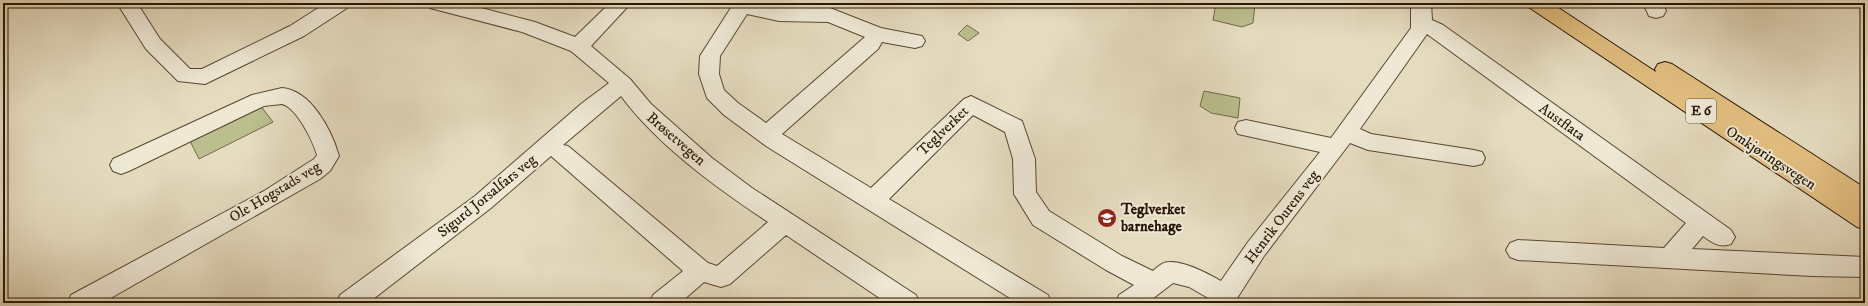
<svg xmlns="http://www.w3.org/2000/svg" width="1868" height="306" viewBox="0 0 1868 306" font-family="'IM FELL DW Pica',serif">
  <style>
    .green { fill: #bbbe8e; stroke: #726a48 }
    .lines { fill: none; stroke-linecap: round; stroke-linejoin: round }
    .minor-casing { stroke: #584730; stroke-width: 2 }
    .highway-casing { stroke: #291601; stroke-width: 2 }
    .minor { fill: #eee8d5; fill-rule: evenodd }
    .highway { fill: #e2be80; fill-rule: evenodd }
    .labels { text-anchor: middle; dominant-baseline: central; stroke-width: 4; stroke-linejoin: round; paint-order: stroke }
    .shield { fill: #eee8d5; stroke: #645541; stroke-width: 1 }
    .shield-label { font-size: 14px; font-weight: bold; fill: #291601 }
    .street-label { font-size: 15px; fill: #291601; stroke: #eee8d5 }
    .poi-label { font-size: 15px; font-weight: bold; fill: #291601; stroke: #eee8d5; text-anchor: start }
  </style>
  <rect width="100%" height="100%" fill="#e5dbbf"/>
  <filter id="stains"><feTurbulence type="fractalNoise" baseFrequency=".005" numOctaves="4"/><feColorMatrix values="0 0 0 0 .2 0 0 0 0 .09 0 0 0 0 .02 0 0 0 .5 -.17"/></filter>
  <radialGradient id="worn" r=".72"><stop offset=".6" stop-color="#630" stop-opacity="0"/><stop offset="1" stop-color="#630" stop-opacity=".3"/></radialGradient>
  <path class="green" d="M1216 3 1255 4 1253 23 1242 27 1213 20Z
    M967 25 979 33 968 41 958 34Z
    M1204 91 1240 98 1238 118 1211 113 1200 106Z
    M260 105 273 122 199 159 189 139Z"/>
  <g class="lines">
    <defs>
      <path id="minor" d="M117 3H137L160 39 190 69H202L290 26 326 3H350L347 8 304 36 205 84 178 81 146 49Z
        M427 3H462L535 22 575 37 610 3H631L591 46 630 79 651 104 712 158 752 188 916 295 919 303H887L786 235 730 284 721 287 704 282 680 303H650L653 295 683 271 551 156 491 208 368 303H337L340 295 475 196 581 104 609 83 571 51 522 32 430 8ZM621 96C658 146 717 188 768 222L717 266 708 263 568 146 563 145Z
        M734 3H758L779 7 830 8 881 28 922 36 925 41 922 46 915 48 882 42 878 49 782 134 871 188 964 99 971 96 1022 121 1035 159 1036 192 1049 211 1122 256 1153 271C1157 267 1163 262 1169 262 1184 261 1209 274 1221 281L1248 242 1320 152 1238 134 1235 128 1238 122 1246 120 1331 138 1411 28V3H1431L1432 20 1443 25 1731 230 1735 237 1731 244C1719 248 1713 243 1703 236L1692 249 1865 257V277L1812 276 1518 260 1510 257 1506 250 1510 243 1518 240 1664 248 1686 223 1427 34 1360 129 1371 134 1474 150 1482 152 1485 158 1482 164 1474 166 1368 150 1350 143 1264 256 1234 303H1208L1210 299 1189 287 1173 283 1147 303H1116L1119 295 1134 285 1106 270 1033 225 1014 194 1013 159 1005 132 973 115 889 199 1048 295 1051 303H1018L766 146 724 115 707 98 699 74 700 56ZM747 14 779 21 828 22 865 37 766 123 738 103 724 90 719 74 720 56Z
        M1643 3H1663L1666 11 1663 16 1656 18 1649 16Z
        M282 88C311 90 332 131 339 156L330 171 320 179 102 303H68L71 295 264 191 314 159 317 155C313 141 297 108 282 104L264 106 129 171 121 174 113 171 110 165 113 159 252 95Z"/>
      <path id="highway" d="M1527 3H1551L1656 72 1655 69 1658 64 1665 62 1672 64 1865 188V229L1857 227 1530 8Z"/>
    </defs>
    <use href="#minor" class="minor-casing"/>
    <use href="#highway" class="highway-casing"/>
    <use href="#minor" class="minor"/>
    <use href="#highway" class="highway"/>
  </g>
  <defs>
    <symbol id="school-disc" viewBox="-11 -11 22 22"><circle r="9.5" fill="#8f2418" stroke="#eee8d5"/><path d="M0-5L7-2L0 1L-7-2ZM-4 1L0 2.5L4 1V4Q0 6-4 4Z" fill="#fff"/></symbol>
  </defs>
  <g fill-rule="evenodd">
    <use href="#school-disc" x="1096" y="207" width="22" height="22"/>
  </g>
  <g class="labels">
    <rect class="shield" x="1686" y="99" width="30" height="24" rx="3"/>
    <g class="shield-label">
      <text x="1701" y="111">E 6</text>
    </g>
    <g class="street-label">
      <text transform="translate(1562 122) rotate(36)">Austflata</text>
      <text transform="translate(943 131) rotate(-44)">Teglverket</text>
      <text transform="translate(676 139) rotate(41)">Brøsetvegen</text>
      <text transform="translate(1771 158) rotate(33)">Omkjøringsvegen</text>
      <text transform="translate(275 192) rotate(-31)">Ole Hogstads veg</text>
      <text transform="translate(487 196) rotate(-39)">Sigurd Jorsalfars veg</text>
      <text transform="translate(1282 217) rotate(-53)">Henrik Ourens veg</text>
    </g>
    <g class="poi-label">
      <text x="1121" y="209">Teglverket<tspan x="1121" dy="17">barnehage</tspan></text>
    </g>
  </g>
  <rect width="1868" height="306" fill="none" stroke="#e5dbbf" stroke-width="16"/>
  <rect x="4" y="4" width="1860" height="298" fill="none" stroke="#291601" stroke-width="2"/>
  <rect x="8" y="8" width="1852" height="290" fill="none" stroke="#291601"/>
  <rect width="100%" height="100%" filter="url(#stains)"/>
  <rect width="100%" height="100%" fill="url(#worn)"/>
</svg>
